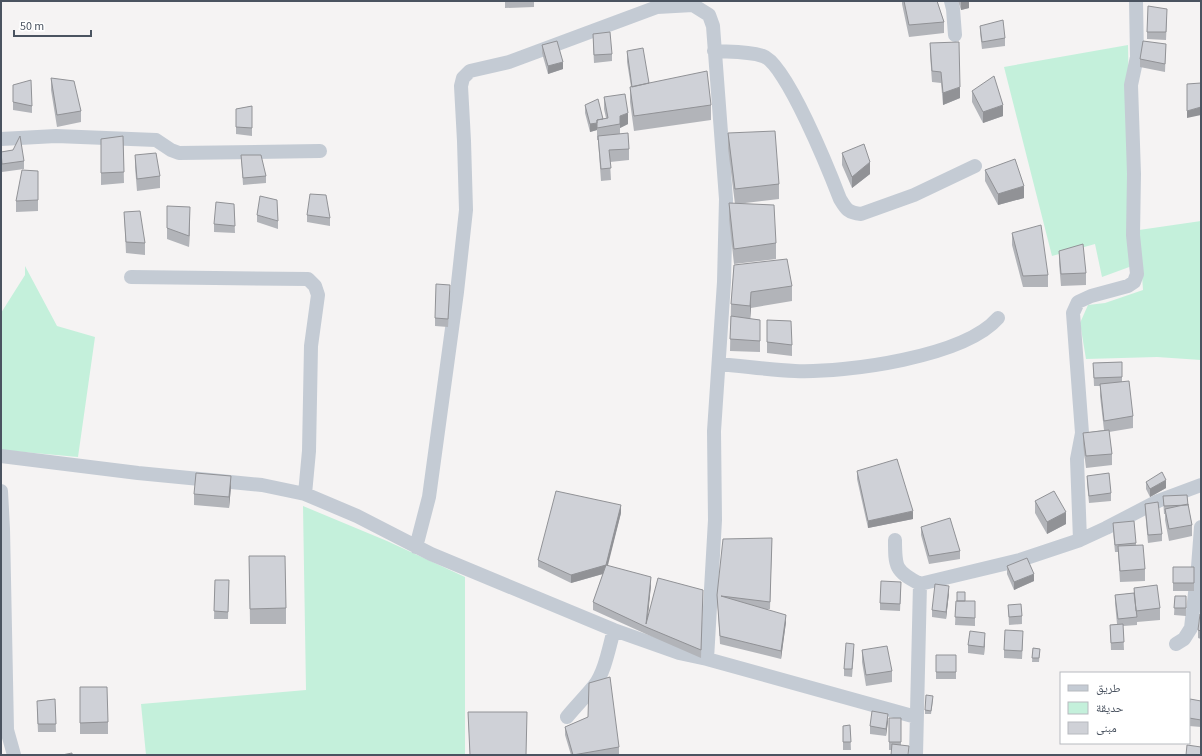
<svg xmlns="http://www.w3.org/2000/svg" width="1202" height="756" viewBox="0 0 1202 756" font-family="'Source Sans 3','Noto Naskh Arabic',sans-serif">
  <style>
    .green { fill: #c4f0db }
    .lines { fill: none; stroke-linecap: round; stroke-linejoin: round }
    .minor { stroke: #c4cbd4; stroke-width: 14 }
    .wall { fill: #b2b4b9 }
    .shaded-wall { fill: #919296 }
    .building { fill: #cfd1d7; stroke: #919296 }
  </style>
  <rect width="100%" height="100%" fill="#f5f3f3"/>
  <path class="green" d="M1128 45 1132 266 1102 277 1095 244 1052 256 1004 67Z
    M1201 221V360L1157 357 1086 359 1080 323 1088 305 1105 303 1143 290 1139 230Z
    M25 266 57 326 95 337 78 457 1 450V313L25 275Z
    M303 506 387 541 465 577V754L146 755 141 704 306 690Z"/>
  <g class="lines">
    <path class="minor" d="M951 1 953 9 955 35
      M714 51C730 52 748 51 763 56 786 63 830 173 840 199 846 209 848 213 861 214L914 195 975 166
      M1 139 56 136 156 140 171 150 179 153 320 151
      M131 277 308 279 315 286 318 295 311 346 309 451 305 494
      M719 364C744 366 770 370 795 371 846 373 964 357 998 318
      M1 456 138 473 262 485 305 494 357 516 431 554 614 630 679 653 707 659
      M1 491 3 529 7 730 14 755
      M895 540C895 567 895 571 920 584
      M1080 540 1077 459 1082 433 1073 313 1078 302 1091 296 1128 286 1134 282 1137 274 1133 235 1134 174 1131 85 1137 57 1136 1
      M416 547 429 497 457 292 466 210 464 141 461 86 463 78 470 71 509 62 657 7 693 5 709 15 713 26 726 199 724 282 714 431 715 520 707 659 916 717
      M1176 644 1184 639 1191 628 1198 567 1201 527
      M567 717C576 706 585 697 594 686 605 672 609 647 614 630
      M916 755 920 584 1020 560 1080 540 1106 528 1158 501 1201 485"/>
  </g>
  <path class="wall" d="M505 1H534V7L505 8Z
    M902 1H937L944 22V33L909 37 902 4Z
    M958 1H969V8L961 10Z
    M1167 17 1166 40 1147 39V32Z
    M980 26 1005 38V46L982 49 980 33Z
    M593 34 612 54V61L594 63 593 42Z
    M930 43 960 98 943 105 941 83 932 82 930 54Z
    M1166 44 1165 72 1140 67V59Z
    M542 45 563 69 548 74 542 53Z
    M627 51 649 83 711 105V120L634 131 630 102V87H631L627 62Z
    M51 78 81 111V122L57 127 51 90Z
    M13 85 32 106V113L13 110Z
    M972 91 1003 116 983 123 972 102Z
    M604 97 628 124 620 128V134L629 149V160L610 162 611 180 601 181 598 140H597V130L590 132 585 113V105L603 119 606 118 604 109Z
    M252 106V136L236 134V109Z
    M728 133 779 184V199L737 204 776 243V259L734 264 729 219V203L735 204 728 148Z
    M123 136 124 183 101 185V139Z
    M13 150 24 161V169L2 172 1 152Z
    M842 153 870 174 852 188 842 165Z
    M135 155 160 176V188L137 191 135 167Z
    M241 155 266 176V183L243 185Z
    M985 170 1024 198 998 205 985 181Z
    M38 200V211L16 212V201Z
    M234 204 235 233 214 232V224Z
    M167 206 190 219 189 247 167 239Z
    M124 212 145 243V255L126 253Z
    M257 215 278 221V229L257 222Z
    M307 215 330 218V226L307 222Z
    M1012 233 1048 275V287H1023L1012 245Z
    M1059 251 1086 273V285L1061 286 1059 263Z
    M734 265 792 286V301L751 308 750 319 760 320V352L730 351 731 304Z
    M450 293 448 327 435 326V318Z
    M767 320 792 345V356L767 353Z
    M1122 362V382L1133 416V428L1109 432 1112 454V465L1086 468 1083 444V433L1104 430 1100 396V386H1094L1093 363Z
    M857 471 913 519 868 528 857 479Z
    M1087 476 1111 493V501L1089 503 1087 483Z
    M1146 482 1166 488 1150 497 1146 489Z
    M231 487 229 508 194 505V494Z
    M1163 496 1188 504 1192 525V536L1169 541 1165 520V514H1164Z
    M1035 501 1066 524 1047 534 1035 513Z
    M1145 504 1162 534V541L1148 543 1145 511Z
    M621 513 607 566 651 585 647 619 703 590 701 658 646 634 593 610V602L603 574 571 583 538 567V560Z
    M1113 523 1136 543V545L1145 569V581L1120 582 1118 552H1115L1113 531Z
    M921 527 960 551V559L929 564 921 535Z
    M772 538 770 609H767L786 622 781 659 720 644 717 595Z
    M249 556 286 608V624H250Z
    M1007 566 1034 581 1014 590 1007 574Z
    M1173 567H1194V591H1173Z
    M215 580H229L228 619H214Z
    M1134 588 1160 608V620L1137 622V625L1123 626 1124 650H1111L1110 625 1117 624 1115 603V595L1134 593Z
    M901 589 900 611 880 610V603Z
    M957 592 965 601H975V626L955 625 956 601H957Z
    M949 593 946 619 932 617V610Z
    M1175 596 1186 604V616L1174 615Z
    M1008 605 1022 616V624L1009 625Z
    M1201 614V639L1198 638V630Z
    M1023 639 1022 659 1004 658V650Z
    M985 641 984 655 968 653V645Z
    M1033 648 1040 649 1039 662H1032Z
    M862 650 892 671V682L866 686 862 662Z
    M854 651 852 677 844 676V669Z
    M936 655H956V679H936Z
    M80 687 108 722V734H80Z
    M55 699 56 732H38L37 709Z
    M933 700 931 714H925V710Z
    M1201 701V727L1189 726V708Z
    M468 712 527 755H470Z
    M588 717 619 747V755H571L565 735V727Z
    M889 718H901V745L891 750H889Z
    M888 721 886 736 870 734V726Z
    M850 725 851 750H843V726Z"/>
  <path class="shaded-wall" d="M965 1H969V8L961 10V2Z
    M563 62V69L548 74V66Z
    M960 87V98L943 105V93Z
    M1003 105V116L983 123V112Z
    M1201 107V115L1187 118V111Z
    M628 113V124L620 128V116Z
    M597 123V130L590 132V124Z
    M870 162V174L852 188V177Z
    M1024 186V198L998 205V194Z
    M190 207V219L189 247V236Z
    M751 292V308L750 321V306Z
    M231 476V487L229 508V497Z
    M1166 480V488L1150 497V489Z
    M621 505V513L606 573 571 583V575Z
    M913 511V519L868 528V521Z
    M1066 512V524L1047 534V522Z
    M1034 574V581L1014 590V582Z
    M651 577V585L647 627H646Z
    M949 586V593L946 619V612Z
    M786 615V622L781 659V651Z
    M985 633V641L984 655V647Z
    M888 714V721L886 736V729Z"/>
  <path class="building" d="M904 1H937L944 22 909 25Z
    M1148 6 1167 9 1166 32H1147Z
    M1003 20 1005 38 982 42 980 26Z
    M610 32 612 54 594 55 593 34Z
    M557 41 563 62 548 66 542 45Z
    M1143 41 1166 44 1165 64 1140 59Z
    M959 42 960 87 943 93 941 72 932 71 930 43Z
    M643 48 649 83 632 87 627 51Z
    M707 71 711 105 634 116 630 87Z
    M994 76 1003 105 983 112 972 91Z
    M51 78 74 81 81 111 57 115Z
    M31 80 32 106 13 102V85Z
    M1201 83V107L1187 111V84Z
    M625 94 628 113 620 116V124L597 128V120L608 118 604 97Z
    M598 99 603 119 597 120V123L590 124 585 105Z
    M252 106V128L236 127V109Z
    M775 131 779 184 735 189 728 133Z
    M628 133 629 149 609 150 611 168 601 169 598 136Z
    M20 136 24 161 2 164 1 152 13 150Z
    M123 136 124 172 101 173V139Z
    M864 144 870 162 852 177 842 153Z
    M156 153 160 176 137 179 135 155Z
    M241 155H261L266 176 243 178Z
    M1015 159 1024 186 998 194 985 170Z
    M22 170 38 171V200L16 201Z
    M310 194 326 195 330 218 307 215Z
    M260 196 277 200 278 221 257 215Z
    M216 202 234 204 235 226 214 224Z
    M729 203 774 205 776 243 734 249Z
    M167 206 190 207 189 236 167 228Z
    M140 211 145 243 126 242 124 212Z
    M1041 225 1048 275 1023 276 1012 233Z
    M1083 244 1086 273 1061 274 1059 251Z
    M787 259 792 286 751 292 750 306 731 304 734 265Z
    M436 284 450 285 448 319 435 318Z
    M731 316 760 320V341L730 339Z
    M767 320 791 321 792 345 767 342Z
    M1122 362V377L1094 378 1093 363Z
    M1129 381 1133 416 1104 421 1100 384Z
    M1109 430 1112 454 1086 456 1083 433Z
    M897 459 913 511 868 521 857 471Z
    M1162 472 1166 480 1150 489 1146 482Z
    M196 473 231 476 229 497 194 494Z
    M1109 473 1111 493 1089 496 1087 476Z
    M556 491 621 505 606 565 571 575 538 560Z
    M1054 491 1066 512 1047 522 1035 501Z
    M1187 495 1188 505 1164 506 1163 496Z
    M1158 502 1162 534 1148 535 1145 504Z
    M1188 504 1192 525 1169 529 1165 509Z
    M950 518 960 551 929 556 921 527Z
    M1134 521 1136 543 1115 545 1113 523Z
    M772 538 770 602 721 596 786 615 781 651 720 636 717 595 723 539Z
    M1143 545 1145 569 1120 571 1118 546Z
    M249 556H285L286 608 250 609Z
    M1027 558 1034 574 1014 582 1007 566Z
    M606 565 651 577 646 624 658 578 703 590 701 650 646 627 593 602Z
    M1173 567H1194V583H1173Z
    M215 580H229L228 612 214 611Z
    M881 581 901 582 900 604 880 603Z
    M935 584 949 586 946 612 932 610Z
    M1157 585 1160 608 1136 611 1134 588Z
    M957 592H965V601H957Z
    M1134 593 1137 617 1118 619 1115 595Z
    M1175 596H1186V608H1174Z
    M956 601H975V618L955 617Z
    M1021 604 1022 616 1009 617 1008 605Z
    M1200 614H1201V631L1198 630Z
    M1123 624 1124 642 1111 643 1110 625Z
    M1005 630 1023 631 1022 651 1004 650Z
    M970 631 985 633 984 647 968 645Z
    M846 643 854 644 852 669H844Z
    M887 646 892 671 866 675 862 650Z
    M1033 648 1040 649 1039 658H1032Z
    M936 655H956V672H936Z
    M610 677 619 747 573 755 565 727 588 717 589 683Z
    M80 687H107L108 722 80 723Z
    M926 695 933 696 931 711 925 710Z
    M55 699 56 724H38L37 701Z
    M1190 699 1201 701V720L1189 718V708Z
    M872 711 888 714 886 729 870 726Z
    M468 712H527L526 755H470Z
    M889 718H901V742H889Z
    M850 725 851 742H843V726Z
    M892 744 909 746 908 755H891Z
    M1187 745 1201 747V755H1186Z
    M72 753V755H62Z"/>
  <rect width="1202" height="756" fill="none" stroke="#4a5360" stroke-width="4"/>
  <rect x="1060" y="672" width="130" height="72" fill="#ffffff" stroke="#b7babf"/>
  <rect x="1068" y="685" width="20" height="6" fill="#c4cbd4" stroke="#b7babf"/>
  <text x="1096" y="692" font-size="12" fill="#4a5360">طريق</text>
  <rect x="1068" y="702" width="20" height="12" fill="#c4f0db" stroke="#b7babf"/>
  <text x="1096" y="712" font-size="12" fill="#4a5360">حديقة</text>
  <rect x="1068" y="722" width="20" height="12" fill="#cfd1d7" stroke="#b7babf"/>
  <text x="1096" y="732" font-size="12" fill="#4a5360">مبنى</text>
  <path d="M14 30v6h77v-6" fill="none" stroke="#4a5360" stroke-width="2"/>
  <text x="20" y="30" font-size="12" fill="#4a5360" stroke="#ffffff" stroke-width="3" paint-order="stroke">50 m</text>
</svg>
